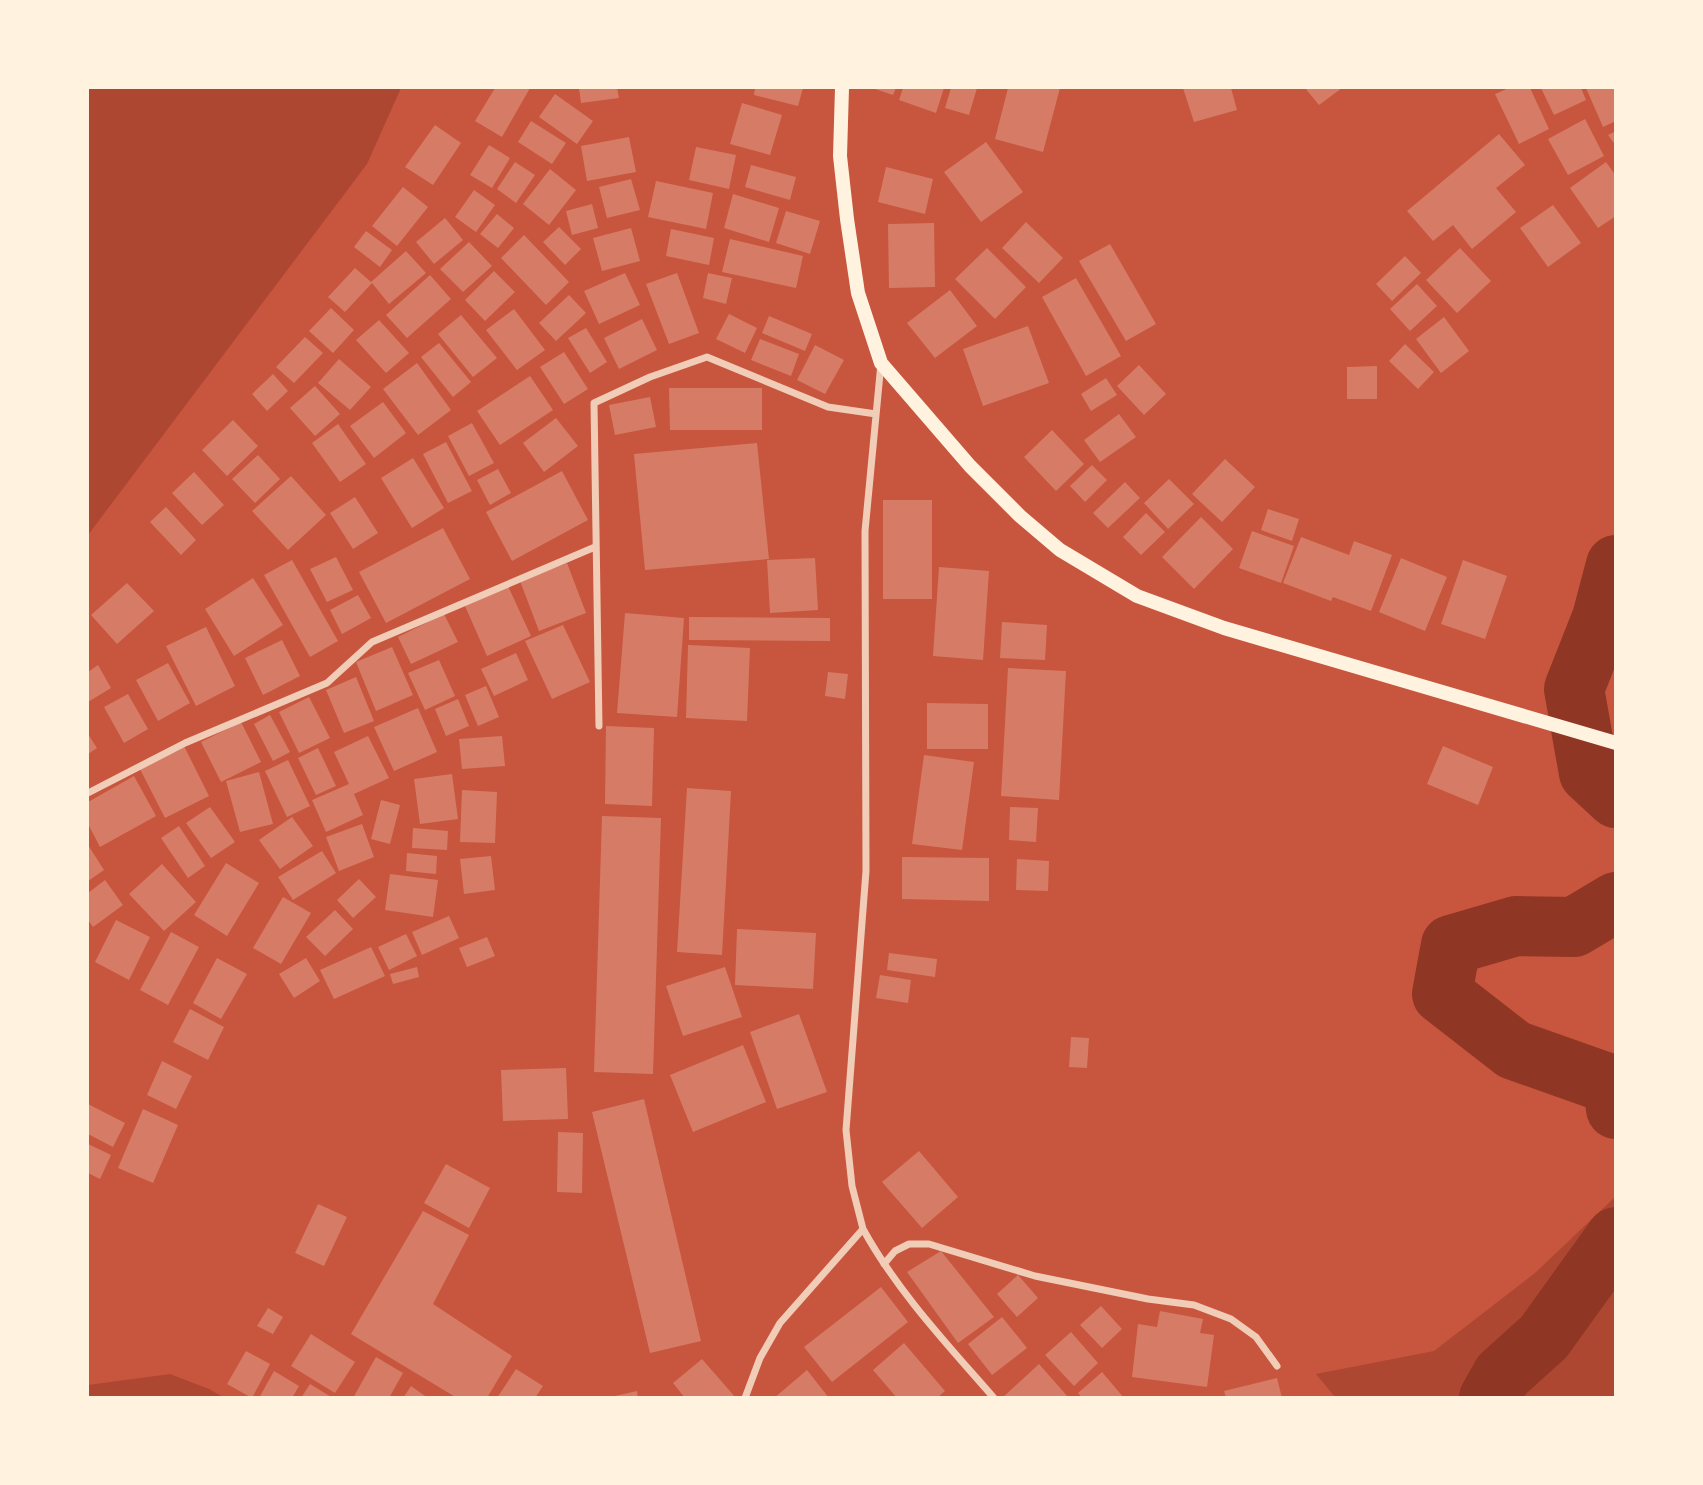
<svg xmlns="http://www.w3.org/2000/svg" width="1703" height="1485" viewBox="0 0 1703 1485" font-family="'IBM Plex Serif',serif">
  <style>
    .green { fill: #ae4732 }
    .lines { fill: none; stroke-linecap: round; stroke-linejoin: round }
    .river { stroke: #8f3625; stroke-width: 60 }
    .building { fill: #d67c66 }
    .minor { stroke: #f1ccb7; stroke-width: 7 }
    .secondary { stroke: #fff3e0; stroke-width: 14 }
  </style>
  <rect width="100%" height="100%" fill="#c8553d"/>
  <path class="green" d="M88 88H401L367 164 88 535Z
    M1615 1197V1397H1335L1316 1374 1434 1351 1535 1273Z
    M170 1374 209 1389 223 1397H88V1385Z"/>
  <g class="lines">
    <path class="river" d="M1616 565 1602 618 1574 689 1589 773 1616 798
      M1616 902 1574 927 1516 926 1451 945 1442 994 1514 1050 1613 1085 1616 1109
      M1489 1398 1502 1375 1544 1337 1616 1237"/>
  </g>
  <path class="building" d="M495 88H530L502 137 475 121Z
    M579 88H617L619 98 581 103Z
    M755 88H803L798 106 754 95Z
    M872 88H896L893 95Z
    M903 88H944L936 113 899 100Z
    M951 88H977L969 115 945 108Z
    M1008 88H1060L1043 152 995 139Z
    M1183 88H1231L1237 110 1194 122Z
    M1305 88H1342L1319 105Z
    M1509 88H1530L1549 129 1519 144 1495 94Z
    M1541 88H1581L1586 100 1554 115Z
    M1586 88H1616V121L1603 127Z
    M555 94 593 121 577 144 539 117Z
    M742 103 782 115 770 155 730 144Z
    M1585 119 1604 156 1568 175 1548 139Z
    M531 121 566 143 552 164 518 142Z
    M435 125 461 143 433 185 405 167Z
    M1616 131V146L1608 135Z
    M1499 134 1525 165 1496 188 1516 212 1472 249 1453 225 1433 241 1407 211Z
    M629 137 636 172 587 181 581 146Z
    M986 142 1023 192 981 222 944 172Z
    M489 145 510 158 492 188 470 175Z
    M696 147 736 155 729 189 689 180Z
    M515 162 535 175 516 203 497 189Z
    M1606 162 1616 176V216L1598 228 1570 188Z
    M751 165 796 177 790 200 745 187Z
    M886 167 933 179 925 214 878 202Z
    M550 169 576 190 549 225 523 204Z
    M631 179 640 210 607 218 599 187Z
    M656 181 713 193 706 229 648 217Z
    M403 187 428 207 397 246 372 226Z
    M474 190 495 205 476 232 455 217Z
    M733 194 779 208 769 242 724 228Z
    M592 204 598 228 572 235 566 211Z
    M1553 205 1581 243 1548 267 1520 228Z
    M786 211 820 221 810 254 776 243Z
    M497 214 514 228 498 248 480 234Z
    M445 218 463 240 434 264 416 242Z
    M1026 222 1063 258 1039 283 1002 248Z
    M934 223 935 287 889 288 888 224Z
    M559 227 581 249 565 265 543 242Z
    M631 228 640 261 602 271 593 238Z
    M671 229 714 238 709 265 666 256Z
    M366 231 392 250 380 267 354 247Z
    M524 235 569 282 546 305 501 258Z
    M730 239 803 256 796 288 722 272Z
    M469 242 492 266 463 292 440 269Z
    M1110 244 1156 324 1126 341 1079 261Z
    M987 248 1026 287 995 319 955 279Z
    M1460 248 1491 281 1457 313 1426 280Z
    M406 251 426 273 389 304 372 283 345 312 328 297 355 268 371 282Z
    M1405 256 1421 273 1392 301 1376 284Z
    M494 271 515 292 485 321 465 300Z
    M625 273 640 305 599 324 584 291Z
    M677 273 699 333 669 344 646 284Z
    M708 273 732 278 726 304 703 298Z
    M430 275 451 299 407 338 386 315Z
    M1076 278 1121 356 1086 376 1042 297Z
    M1417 284 1437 306 1410 331 1390 309Z
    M950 290 977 326 935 358 907 323Z
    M569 295 586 313 556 341 539 323Z
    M331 308 354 330 333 353 309 331Z
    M514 309 545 350 517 370 486 330Z
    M729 314 757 328 745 353 716 339Z
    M461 315 497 358 473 377 438 334Z
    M769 316 812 334 805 351 762 333Z
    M1444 317 1469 351 1441 373 1416 339Z
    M642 319 657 350 619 369 604 338Z
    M379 320 409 353 386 373 356 340Z
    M1028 326 1049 383 983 406 963 349Z
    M586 328 607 362 590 373 568 338Z
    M305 337 323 353 294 383 276 367Z
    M760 339 799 354 791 376 751 360Z
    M439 343 471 382 453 397 421 357Z
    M1405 344 1434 372 1418 389 1389 361Z
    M815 345 844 360 825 394 797 380Z
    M564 352 588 389 564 404 540 367Z
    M339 359 371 387 350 410 318 383Z
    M417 363 451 410 418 435 383 389Z
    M1139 365 1166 394 1144 415 1117 386Z
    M1377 366V399H1347V367Z
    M273 374 288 391 267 411 252 394Z
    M530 376 553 410 500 445 477 411Z
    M1106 378 1117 395 1091 411 1081 394Z
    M315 386 340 414 315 436 290 408Z
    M669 388H762V430H670Z
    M650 397 656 427 615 435 609 405Z
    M383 402 406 433 374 458 350 426Z
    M1119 414 1136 437 1100 462 1084 440Z
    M556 418 578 446 544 472 523 443Z
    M233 420 258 446 227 476 202 450Z
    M472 423 494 463 469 476 448 436Z
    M338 424 366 464 340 482 312 443Z
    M1052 430 1084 464 1056 491 1024 457Z
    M446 442 472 491 448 503 423 454Z
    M757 443 769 559 645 570 634 454Z
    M258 455 280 479 255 503 232 479Z
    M413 458 444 508 412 528 381 478Z
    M1225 459 1255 487 1222 522 1192 494Z
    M1092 465 1107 480 1085 502 1070 486Z
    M498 469 511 493 490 505 477 480Z
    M562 471 588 520 512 561 486 512Z
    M194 472 224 505 202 525 172 493Z
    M291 476 326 515 288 550 252 511Z
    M1169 479 1194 504 1168 529 1144 503Z
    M1125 482 1140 498 1108 528 1093 513Z
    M355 497 378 533 353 549 330 513Z
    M883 500H932V599H883Z
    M166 507 196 540 181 555 150 522Z
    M1268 509 1299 519 1292 541 1261 530Z
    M1146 513 1165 532 1141 555 1123 537Z
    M1201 517 1233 549 1194 589 1162 557Z
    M443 528 470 579 386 623 359 572Z
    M1252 531 1294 546 1281 583 1239 568Z
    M1301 537 1349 555 1354 541 1392 555 1371 611 1333 597 1331 601 1283 583Z
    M336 557 353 590 327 602 310 569Z
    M815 558 818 610 770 613 767 560Z
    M1401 558 1447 577 1425 631 1379 612Z
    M292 560 338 641 310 657 264 575Z
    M1463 560 1507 576 1485 639 1441 624Z
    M567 563 586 613 539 631 520 581Z
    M939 567 989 571 983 660 933 656Z
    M253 578 283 625 234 656 205 609Z
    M127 583 154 611 117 644 91 615Z
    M508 586 531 636 487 656 465 606Z
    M358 595 371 618 342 634 330 610Z
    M625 613 684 618 677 717 617 713Z
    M444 614 458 642 411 664 398 637Z
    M689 617 830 618V641L689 640Z
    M1002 622 1047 625 1045 660 1000 658Z
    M563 625 590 682 552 699 525 641Z
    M206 627 235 686 196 706 166 646Z
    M282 640 300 676 263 695 245 658Z
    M688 645 750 648 747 721 686 718Z
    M392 647 413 695 376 711 356 662Z
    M516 653 528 680 494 696 481 669Z
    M439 660 455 696 425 710 408 673Z
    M168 663 190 703 158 721 136 680Z
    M98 665 111 688 88 702V672Z
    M1008 668 1066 671 1059 800 1001 796Z
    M828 672 848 674 845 699 825 696Z
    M356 677 374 721 344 733 326 690Z
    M486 686 499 717 478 726 465 695Z
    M128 694 148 729 124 743 104 707Z
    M309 697 330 738 299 753 279 712Z
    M458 699 469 726 446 736 435 709Z
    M927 703 988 704V749H927Z
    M418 708 437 752 394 771 374 727Z
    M270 715 290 752 273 761 254 724Z
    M241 722 261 762 221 782 201 742Z
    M606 726 654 728 652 806 605 804Z
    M88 734 97 748 88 754Z
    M368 736 389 778 354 794 363 815 326 832 312 800 349 784 334 752Z
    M502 736 505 766 462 769 459 739Z
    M184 746 209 796 165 818 140 769Z
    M1443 746 1493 767 1478 805 1427 784Z
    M318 748 336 786 316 795 298 758Z
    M924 755 974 762 962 850 912 844Z
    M288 760 310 806 287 817 265 771Z
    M259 772 273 824 240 832 226 781Z
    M452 774 458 819 420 824 414 779Z
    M134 776 156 816 100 847 88 824V802Z
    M687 788 731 791 722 955 677 952Z
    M462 790 497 792 495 843 460 842Z
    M381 800 400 805 390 844 371 839Z
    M210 807 235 842 211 858 186 823Z
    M1010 807 1038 808 1036 842 1009 840Z
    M602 816 661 818 653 1074 594 1072Z
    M292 817 313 846 280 869 259 840Z
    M362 824 374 857 339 871 326 837Z
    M179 826 205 866 188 878 161 838Z
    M413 828 448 831 447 850 412 848Z
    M88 845 104 870 88 881Z
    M322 851 336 873 293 900 278 877Z
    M407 853 437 856 436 874 406 871Z
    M491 856 495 890 464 894 460 859Z
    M902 857 989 858V901L902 899Z
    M1017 859 1049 861 1048 891 1016 890Z
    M226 863 259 883 227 936 194 915Z
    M162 864 196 902 164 931 129 894Z
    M390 874 438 880 433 917 385 910Z
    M359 879 376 897 353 918 337 900Z
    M105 880 123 905 93 927 88 920V893Z
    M283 897 311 913 281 964 253 948Z
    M335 910 353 929 325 956 306 937Z
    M449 916 459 938 422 955 412 932Z
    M116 920 150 937 129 980 95 962Z
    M737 929 816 933 813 989 735 985Z
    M171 932 199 947 168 1005 140 990Z
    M406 934 417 956 389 970 378 947Z
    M487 937 495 956 467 967 459 948Z
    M371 947 385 976 334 999 320 970Z
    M889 953 937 959 935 977 887 970Z
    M217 958 247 974 221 1019 193 1003Z
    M306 958 320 981 294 998 279 974Z
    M417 967 419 977 393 984 390 974Z
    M725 967 742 1017 683 1036 666 986Z
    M880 975 911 980 908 1003 876 998Z
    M190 1009 224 1027 208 1060 173 1042Z
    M799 1014 827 1092 777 1109 750 1032Z
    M1071 1037 1089 1038 1087 1068 1069 1067Z
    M743 1045 766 1102 693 1132 670 1075Z
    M162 1061 192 1076 176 1109 147 1095Z
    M566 1068 568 1119 503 1121 501 1070Z
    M644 1099 701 1341 650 1353 592 1112Z
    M88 1104 125 1123 113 1147 88 1134Z
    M143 1109 178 1125 153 1183 118 1168Z
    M558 1132 583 1133 582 1193 557 1192Z
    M88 1144 111 1155 100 1179 88 1173Z
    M919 1151 958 1197 922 1228 882 1182Z
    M446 1164 490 1188 469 1228 424 1203Z
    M318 1204 347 1217 324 1266 295 1253Z
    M423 1211 469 1235 433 1304 512 1356 487 1398H457L351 1334Z
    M941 1251 994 1317 958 1343 907 1272Z
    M1018 1275 1038 1298 1017 1317 997 1294Z
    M881 1287 908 1322 832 1382 804 1347Z
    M1101 1306 1122 1329 1102 1348 1080 1325Z
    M268 1308 283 1317 273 1334 257 1326Z
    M1160 1311 1203 1319 1200 1333 1214 1335 1207 1387 1132 1377 1138 1324 1157 1327Z
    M1002 1317 1027 1348 992 1375 968 1344Z
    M1071 1332 1098 1363 1074 1386 1045 1355Z
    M311 1334 355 1362 335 1393 291 1366Z
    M904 1343 945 1391 937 1398H897L873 1370Z
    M246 1351 270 1364 252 1398 227 1384Z
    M376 1357 403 1373 389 1398H353Z
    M702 1359 736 1398H685L673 1383Z
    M1039 1364 1069 1398H1002Z
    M516 1369 543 1386 535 1398H497Z
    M807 1370 829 1398H774Z
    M274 1371 299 1386 292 1398H259Z
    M1102 1372 1124 1398H1082L1078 1393Z
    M1277 1378 1282 1398H1226L1224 1391Z
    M310 1384 333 1398H301Z
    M411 1386 428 1398H403Z
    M637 1391 638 1398H615V1396Z"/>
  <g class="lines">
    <path class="minor" d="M599 726 594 403 650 377 707 357 828 407 876 414
      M88 793 185 743 327 683 372 642 595 547
      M863 1229C897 1291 947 1344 994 1398
      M884 1264 895 1251 909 1244H929L1035 1276 1148 1299 1194 1305 1231 1319 1256 1337 1277 1366
      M745 1398 760 1358 780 1323 863 1229 852 1186 846 1130 866 871 865 531 881 363"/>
    <path class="secondary" d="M842 88 840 156 847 219 858 293 881 363 970 466 1020 516 1060 550 1137 596 1224 628 1616 743"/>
  </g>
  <rect width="1703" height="1485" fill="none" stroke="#fff3e0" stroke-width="178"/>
</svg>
